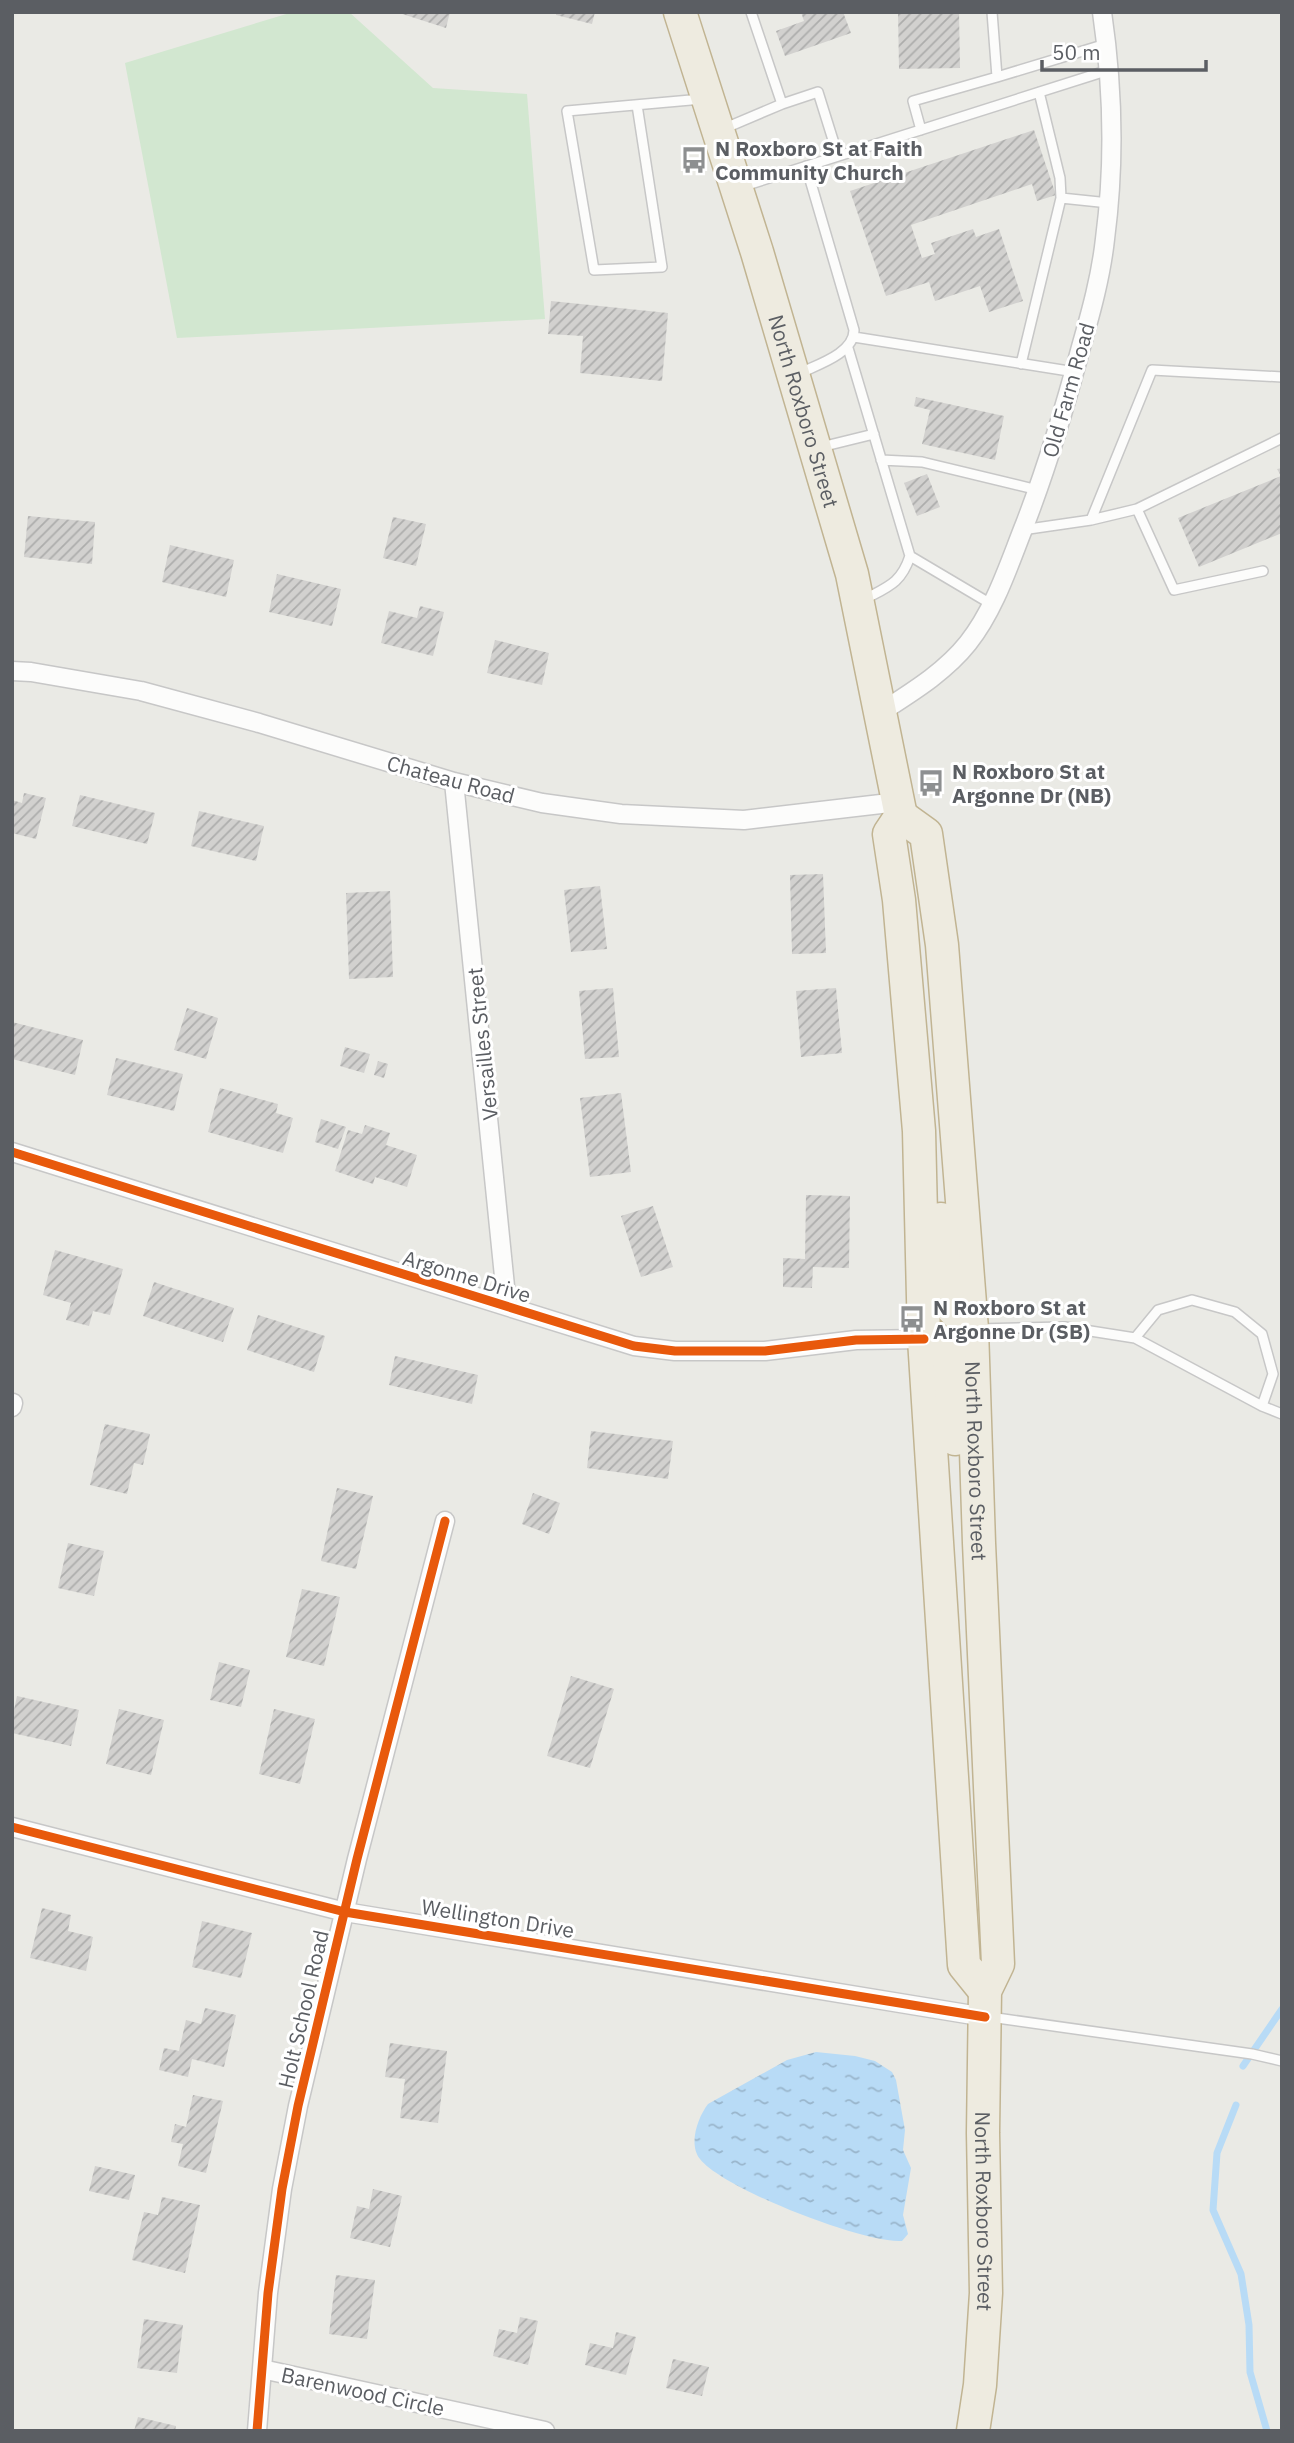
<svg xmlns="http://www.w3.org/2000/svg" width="1294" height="2443" viewBox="0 0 1294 2443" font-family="'IBM Plex Sans',sans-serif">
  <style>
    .grass { fill: #d2e7d0 }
    .water { fill: url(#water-ripples) }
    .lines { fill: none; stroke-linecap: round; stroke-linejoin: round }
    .stream { stroke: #b8dbf6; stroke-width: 7 }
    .building { fill: url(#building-hatch) }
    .lane-casing { stroke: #c7c7c7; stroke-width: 12 }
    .street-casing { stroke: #c7c7c7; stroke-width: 21 }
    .highway-casing { stroke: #c1b492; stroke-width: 35 }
    .lane { stroke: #fcfcfb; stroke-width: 9 }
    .street { stroke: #fcfcfb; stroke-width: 18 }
    .highway { stroke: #eeebe0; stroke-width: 32 }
    .cycleway-casing { stroke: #fff; stroke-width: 13 }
    .cycleway { stroke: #e8590c; stroke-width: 9 }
    .labels { text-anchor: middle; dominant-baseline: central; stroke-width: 6; stroke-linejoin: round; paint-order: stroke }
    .poi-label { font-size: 21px; font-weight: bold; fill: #5b5e63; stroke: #fff; text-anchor: start }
    .street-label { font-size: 21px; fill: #5b5e63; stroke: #fff }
  </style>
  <defs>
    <pattern id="water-ripples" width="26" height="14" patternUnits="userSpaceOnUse" patternTransform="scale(1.75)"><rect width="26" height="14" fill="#b8dbf6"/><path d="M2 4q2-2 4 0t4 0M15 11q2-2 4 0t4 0" fill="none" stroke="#99b5cb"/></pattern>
    <pattern id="building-hatch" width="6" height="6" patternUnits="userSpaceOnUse" patternTransform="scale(1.75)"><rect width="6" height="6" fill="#d2d1cf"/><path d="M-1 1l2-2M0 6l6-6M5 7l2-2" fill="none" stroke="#adadac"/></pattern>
  </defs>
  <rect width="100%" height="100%" fill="#eaeae5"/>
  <path class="grass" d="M293 12H349L433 88 527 94 545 319 177 338 125 63Z"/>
  <path class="water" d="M816 2052 855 2056 875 2061 892 2072 896 2080 905 2130 903 2150 911 2168 903 2215 908 2234 902 2241C865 2244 723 2189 700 2159 688 2144 698 2117 708 2104L787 2060Z"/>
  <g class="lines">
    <path class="stream" d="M1243 2066 1282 2009
      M1236 2105 1217 2153 1213 2210 1241 2274 1249 2325 1250 2372 1267 2431"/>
  </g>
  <path class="building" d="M396 12H450L446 28Z
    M556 12H595L592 24 556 15Z
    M801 12H843L851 33 785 56 776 31 804 21Z
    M898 12H959L960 68 899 69Z
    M1034 130 1056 195 1037 201 1032 184 911 225 922 258 935 254 931 243 973 229 976 237 999 229 1023 301 989 312 980 286 935 301 929 282 886 296 850 191Z
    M551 301 668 313 662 381 580 373 583 336 548 334Z
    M916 397 1004 416 995 460 922 444 930 410 914 406Z
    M1282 468V533L1199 567 1178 518 1281 476 1277 469Z
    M927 474 940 507 917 516 904 483Z
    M28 516 95 522 92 564 24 557Z
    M393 517 426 524 416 566 383 558Z
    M170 545 234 560 226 597 162 582Z
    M277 574 341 589 332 626 269 612Z
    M420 606 444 612 433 656 381 643 389 611 417 618Z
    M495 640 549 653 542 685 487 673Z
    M24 793 46 798 36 839 12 833V800L22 803Z
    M80 795 155 813 147 844 72 826Z
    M199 811 264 826 256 861 191 846Z
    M823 874 826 953 792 954 790 875Z
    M600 886 607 949 571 952 564 890Z
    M390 891 393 977 349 979 346 893Z
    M613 988 619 1057 585 1059 579 991Z
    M836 988 842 1053 801 1057 796 991Z
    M187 1008 218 1018 206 1059 174 1050Z
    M12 1022 83 1040 75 1075 12 1059Z
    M345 1047 370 1054 364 1073 340 1066Z
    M116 1058 183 1074 174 1111 107 1095Z
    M378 1061 388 1064 384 1078 374 1075Z
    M220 1088 278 1104 276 1113 293 1118 283 1153 208 1132Z
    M621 1093 631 1172 590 1177 580 1098Z
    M321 1119 346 1127 338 1149 315 1142Z
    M365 1125 390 1133 386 1145 417 1155 407 1187 375 1177 373 1184 335 1171 348 1130 362 1134Z
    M806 1195 850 1196 849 1268 813 1267 812 1288 783 1287V1258L805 1259Z
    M653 1206 673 1267 641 1277 621 1216Z
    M55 1250 123 1269 110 1315 93 1311 89 1326 66 1320 71 1303 43 1295Z
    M154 1282 234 1308 223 1342 143 1316Z
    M258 1315 325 1336 314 1372 247 1350Z
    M395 1356 478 1375 472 1404 389 1385Z
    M105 1424 150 1434 143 1465 134 1463 127 1494 90 1485Z
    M591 1431 673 1441 668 1479 587 1468Z
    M337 1488 373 1496 356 1569 321 1561Z
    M533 1493 560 1503 549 1534 522 1524Z
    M68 1543 104 1551 94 1596 58 1588Z
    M302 1589 340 1597 324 1666 286 1657Z
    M219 1662 250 1670 241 1707 210 1700Z
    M571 1676 614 1689 590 1768 547 1756Z
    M17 1696 79 1710 71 1746 12 1733V1719Z
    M119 1709 164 1720 151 1775 106 1764Z
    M274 1709 315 1719 300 1784 259 1774Z
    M42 1908 71 1915 68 1931 93 1937 86 1971 30 1958Z
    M202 1921 252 1933 241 1978 192 1967Z
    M205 2008 236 2015 224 2067 192 2059 188 2077 159 2070 164 2048 179 2051 186 2020 201 2024Z
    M390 2043 447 2051 438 2123 400 2118 405 2079 385 2077Z
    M193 2095 223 2101 206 2173 178 2166 183 2144 171 2142 175 2124 186 2127Z
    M95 2166 135 2175 129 2200 89 2191Z
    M373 2189 402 2196 390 2247 350 2238 357 2206 369 2209Z
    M162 2197 200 2205 185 2273 132 2260 144 2212 158 2215Z
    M336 2275 375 2280 367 2339 329 2334Z
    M520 2317 538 2321 528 2365 493 2356 499 2329 517 2333Z
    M144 2319 183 2325 177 2373 137 2368Z
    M616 2332 636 2337 626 2375 585 2365 590 2343 613 2348Z
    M673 2359 709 2367 702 2396 666 2388Z
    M138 2417 176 2426 175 2431H134Z"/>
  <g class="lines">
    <defs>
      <path id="lane" d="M751 12 782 104
        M992 12 997 77 1106 44
        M637 105 662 267 594 270 567 111 702 99
        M723 129 782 104 818 92 838 156
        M921 130 913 101 997 77
        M741 187 1109 70
        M1061 198 1109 203
        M854 337 1075 372
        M848 348 910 556C901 584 887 587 863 600
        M1021 364 1061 198 1060 178 1039 92
        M798 374C816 365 854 354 854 330L806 166
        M821 447 874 434
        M881 460 922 462 1038 490
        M1137 509 1282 438
        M1091 520 1152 370 1282 377
        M1022 530 1091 520 1137 509 1174 590 1263 571
        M910 556 991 604
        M977 1329 1065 1327 1135 1338 1262 1406 1282 1414
        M1135 1338 1158 1310 1192 1300 1235 1312 1262 1334 1273 1374 1262 1406
        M990 2017 1252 2054 1282 2061"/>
      <path id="street" d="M12 671 31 672 141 691 259 723 454 782 542 803 621 814 744 820 898 802
        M881 712C912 692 945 672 968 643 995 609 1009 564 1025 524 1047 467 1065 407 1081 347 1091 312 1101 276 1105 239 1115 163 1113 87 1102 12
        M454 782 507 1306
        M12 1152 634 1346 675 1351H765L856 1340 924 1339
        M12 1407 13 1403
        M12 1827 345 1912 985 2017
        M262 2369 545 2431
        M257 2431 268 2293 282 2189 298 2106 357 1859 445 1521"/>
      <g id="highway">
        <path id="s1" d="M680 12 757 252 852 574 901 816 889 834 899 900 919 1131 924 1339 964 1965 985 1991"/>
        <path id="s2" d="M901 816 926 834 942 945 972 1329 979 1543 998 1964 985 1991 983 2133 986 2293 980 2385 973 2431"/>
        <path d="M941 1219 947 1303 972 1329"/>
        <path d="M924 1339 949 1354 955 1439"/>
      </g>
    </defs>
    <use href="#lane" class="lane-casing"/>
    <use href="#street" class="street-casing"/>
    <use href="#highway" class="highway-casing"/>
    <use href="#lane" class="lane"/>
    <use href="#street" class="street"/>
    <use href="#highway" class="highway"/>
    <defs>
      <path id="cycleway" d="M12 1152 634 1346 675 1351H765L856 1340 924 1339
        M12 1827 345 1912 985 2017
        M257 2431 268 2293 282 2189 298 2106 357 1859 445 1521"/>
    </defs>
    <use href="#cycleway" class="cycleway-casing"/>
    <use href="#cycleway" class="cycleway"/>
  </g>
  <defs>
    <symbol id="bus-bare" viewBox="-9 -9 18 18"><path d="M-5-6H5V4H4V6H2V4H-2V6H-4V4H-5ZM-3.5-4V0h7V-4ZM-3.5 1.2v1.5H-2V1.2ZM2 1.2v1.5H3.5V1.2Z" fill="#8d8f90" stroke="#fff" stroke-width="2.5" paint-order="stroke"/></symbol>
  </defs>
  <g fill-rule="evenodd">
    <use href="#bus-bare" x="675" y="141" width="38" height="38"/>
    <use href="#bus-bare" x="912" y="764" width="38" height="38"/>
    <use href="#bus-bare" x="893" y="1300" width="38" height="38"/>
  </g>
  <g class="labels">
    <g class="poi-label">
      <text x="715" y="148">N Roxboro St at Faith<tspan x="715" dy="24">Community Church</tspan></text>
      <text x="952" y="771">N Roxboro St at<tspan x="952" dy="24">Argonne Dr (NB)</tspan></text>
      <text x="933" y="1307">N Roxboro St at<tspan x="933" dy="24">Argonne Dr (SB)</tspan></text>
    </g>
    <g class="street-label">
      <text transform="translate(1068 390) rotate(-74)">Old Farm Road</text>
      <text stroke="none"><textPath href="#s1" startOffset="418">North Roxboro Street</textPath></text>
      <text transform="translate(451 779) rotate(15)">Chateau Road</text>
      <text transform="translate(482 1044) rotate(-96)">Versailles Street</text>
      <text transform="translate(467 1276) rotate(17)">Argonne Drive</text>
      <text stroke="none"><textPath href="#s2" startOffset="660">North Roxboro Street</textPath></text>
      <text transform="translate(498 1918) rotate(9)">Wellington Drive</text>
      <text transform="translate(303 2009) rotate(-77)">Holt School Road</text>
      <text stroke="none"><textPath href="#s2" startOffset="1414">North Roxboro Street</textPath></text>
      <text transform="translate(363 2391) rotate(12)">Barenwood Circle</text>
    </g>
  </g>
  <rect width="1294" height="2443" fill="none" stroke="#5b5e63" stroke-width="28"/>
  <path d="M1042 60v10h164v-10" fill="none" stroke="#5b5e63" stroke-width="3.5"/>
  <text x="1052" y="60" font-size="21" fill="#5b5e63" stroke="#ffffff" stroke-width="5" paint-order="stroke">50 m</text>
</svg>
